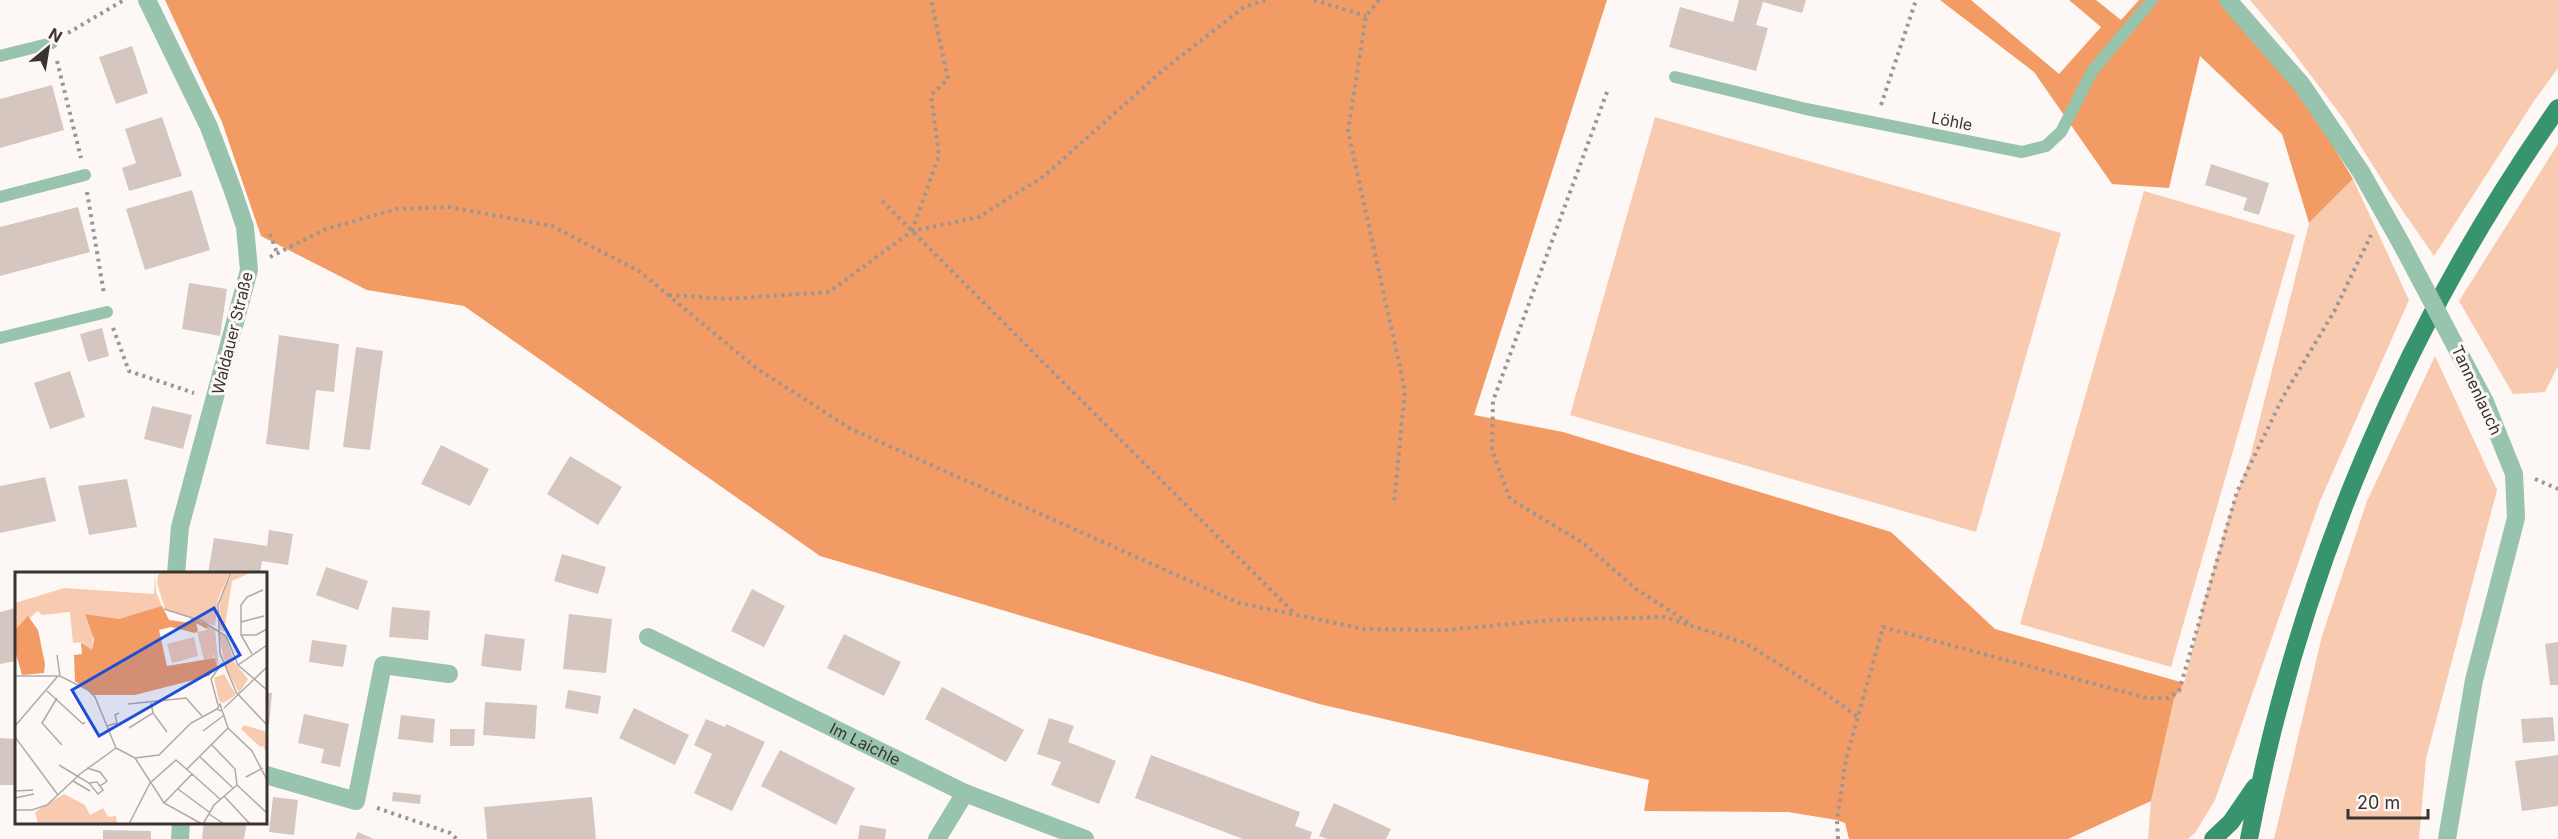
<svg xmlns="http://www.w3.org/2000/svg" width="2558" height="839" viewBox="0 0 2558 839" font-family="Inter,sans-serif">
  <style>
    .green { fill: #f8cab0 }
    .forest { fill: #f29b65 }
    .building { fill: #d5c7c0 }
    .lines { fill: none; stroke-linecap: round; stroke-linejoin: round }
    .path { stroke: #9b9693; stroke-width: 4; stroke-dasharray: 3 4.5; stroke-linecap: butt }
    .service { stroke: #98c3ac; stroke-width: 12 }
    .minor { stroke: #98c3ac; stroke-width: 18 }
    .primary { stroke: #38946c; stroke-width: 18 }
    .minor-bridge { stroke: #98c3ac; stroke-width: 18 }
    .labels { text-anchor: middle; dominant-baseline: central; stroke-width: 6; stroke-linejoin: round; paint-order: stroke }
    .street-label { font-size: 16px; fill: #393431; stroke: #fdf8f5 }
    .inset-road { fill: none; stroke: #afaaa7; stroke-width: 1.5 }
    .view { fill: #1d4ed8; fill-opacity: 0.15; stroke: #1d4ed8; stroke-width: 3 }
    .inset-edge { fill: none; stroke: #393431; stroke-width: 3 }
  </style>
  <rect width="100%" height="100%" fill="#fdf8f5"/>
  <path class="green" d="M2250 0H2558V68L2534 101 2434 256 2389 191 2343 118 2290 48Z
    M1655 117 2061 233 1976 532 1570 415Z
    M2558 144V366L2545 392 2513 394 2459 301Z
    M2353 179 2409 300 2320 501 2215 800 2195 833 2188 839H2148L2151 801 2174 699 2184 683 2204 601 2231 509 2250 458 2309 223Z
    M2144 191 2295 235 2171 667 2020 624Z
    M2435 356 2497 490 2426 759 2419 839H2274L2322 636 2367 501Z"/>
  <path class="forest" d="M165 0H1607L1474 415 1563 432 1891 532 1995 629 2184 683 2174 699 2151 801 2068 839H1849L1845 823 1837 820 1788 812 1644 811 1649 780 1319 704 820 556 464 306 367 290 261 236 222 122Z
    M1940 0H1971L2059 74 2101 27 2069 0H2096L2121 20 2139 0H2222L2304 98 2353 179 2309 223 2282 134 2200 56 2169 188 2112 184 2034 72Z"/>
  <path class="building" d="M1739 0H1806L1802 13 1763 2 1756 25 1768 28 1756 71 1669 47 1680 7 1733 22Z
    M132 46 148 93 116 104 99 57Z
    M52 85 64 130 0 148V99Z
    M162 117 182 176 129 191 122 168 136 163 125 129Z
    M2211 164 2269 183 2259 215 2243 210 2247 198 2205 185Z
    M192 190 210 250 145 270 126 209Z
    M78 207 90 252 0 276V227Z
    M189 283 227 289 220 336 182 329Z
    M102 328 109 356 88 362 80 334Z
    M279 335 339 344 334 392 316 390 309 450 266 444Z
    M356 347 383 351 370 450 343 447Z
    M70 371 85 417 50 429 34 383Z
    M152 406 192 415 183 449 144 439Z
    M441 445 489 469 470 506 421 484Z
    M570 456 622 487 598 525 547 494Z
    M45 477 56 521 0 533V486Z
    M127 479 137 527 89 535 78 486Z
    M269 530 293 534 288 565 262 561 260 574H208L214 538 267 546Z
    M562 554 606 567 598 594 554 581Z
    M326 567 368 581 358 610 316 595Z
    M752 589 785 606 764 647 731 631Z
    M392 607 430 611 428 640 389 637Z
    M16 608V661L0 664V612Z
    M569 614 612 619 606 673 563 669Z
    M485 634 525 639 521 671 481 666Z
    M844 634 901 662 884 696 827 668Z
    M312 640 347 645 343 667 309 662Z
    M2558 642V685H2550L2545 644Z
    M942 687 1024 730 1006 762 925 719Z
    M568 690 601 696 598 714 565 708Z
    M266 693H272L269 725 266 724Z
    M485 702 537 705 535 739 483 735Z
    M634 708 689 735 675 765 619 738Z
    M304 714 349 724 340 767 321 763 324 749 298 743Z
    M401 715 435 719 433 743 398 739Z
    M2553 717 2555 741 2523 743 2521 719Z
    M1049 718 1074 726 1068 742 1116 761 1099 804 1051 785 1061 762 1037 754Z
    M706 719 725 727 726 724 765 742 732 811 694 793 712 754 694 745Z
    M450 729H475L474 746H450Z
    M0 738 16 739V785H0Z
    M780 750 855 788 836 825 761 786Z
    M1151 755 1300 812 1295 826 1312 832 1310 839H1243L1135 798Z
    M2558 755V806L2522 811 2515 761Z
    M393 792 421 795 420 804 392 801Z
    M273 797 298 800 294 835 269 832Z
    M592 797 596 839H487L484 807Z
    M1334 803 1391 829 1386 839H1327L1319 836Z
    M204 822H247L244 839H202Z
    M860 825 886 829 885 839H858Z
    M103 830 151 831V839H103Z
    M358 832 374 839H355Z"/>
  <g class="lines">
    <path class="path" d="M1314 0 1366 16
      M1379 0 1366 16 1348 131 1405 390 1394 503
      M68 33 124 0
      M57 61 81 158
      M1607 92 1493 401 1492 450 1510 499 1583 543 1636 589 1689 623
      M1881 105 1916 0
      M87 192 104 294
      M882 201 1295 614
      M912 231 939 155 931 95 948 79 931 0
      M270 234 277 253
      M270 257 326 229 397 209 449 207 552 226 639 271 756 368 851 429 1239 603 1364 629 1445 630 1552 620 1664 617 1745 643 1824 692 1859 718
      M669 295 727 299 829 292 912 231 979 217 1044 176 1162 71 1244 7 1267 0
      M113 328 129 371 194 393
      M2535 479 2558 489
      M377 808 450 833 457 839
      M1838 839 1837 820 1846 759 1883 627 2147 698H2168L2179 691 2237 492 2283 397 2335 310 2371 235"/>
    <path class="service" d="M0 56 52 43
      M1675 77 1806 109 2022 152 2046 146 2061 132 2093 70 2152 0
      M0 197 85 175
      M0 338 107 312"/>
    <g class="minor">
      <path d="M147 0 209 127 233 191 245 227 249 270 180 527 176 574"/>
      <path d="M2228 0 2302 85 2361 172 2402 245"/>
      <path id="s1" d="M648 637 965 793 1085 839"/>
      <path d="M266 775 356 801 383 665 449 674"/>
      <path d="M180 839 181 822"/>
      <path d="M937 839 965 793"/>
      <path d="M2447 839 2474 680 2516 518 2514 474 2485 402"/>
    </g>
    <path class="primary" d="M2213 839 2231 822 2255 787
      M2249 839C2298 577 2404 326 2558 108"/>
    <path class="minor-bridge" d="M2402 245 2485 402"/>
  </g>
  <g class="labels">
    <g class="street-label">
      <text transform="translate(1952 121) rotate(11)">Löhle</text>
      <text transform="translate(232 333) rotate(-76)">Waldauer Straße</text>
      <text transform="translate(2477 390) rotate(65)">Tannenlauch</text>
      <text stroke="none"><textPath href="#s1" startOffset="242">Im Laichle</textPath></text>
    </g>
  </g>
  <g transform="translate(15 572)">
    <rect width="252" height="252" fill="#fdf8f5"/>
    <path d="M140 0 141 20 147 34 139 40 103 47 70 42 78 63 77 79 68 70 58 71 55 40 27 43 23 39 0 58V31L49 16 139 22ZM154 0H215L203 27 200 54 150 37 142 11 143 2ZM217 0H237L217 9 209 60 203 56 205 28ZM193 53 200 58 204 98 198 81V86L189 88 182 60 192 58ZM203 60 211 65 219 90 233 107 224 121 211 96ZM179 65 183 84 157 91 152 72ZM209 102 221 123 208 131 204 129 199 106ZM229 153 252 160V182L248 174 245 175 226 157ZM49 222 70 233 75 243 88 236 93 245 101 244 102 252H23L20 240Z" fill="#f8cab0"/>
    <path d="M147 34 154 48 175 51 176 46 193 53 192 57 181 51 183 59 180 61 156 55 144 58 152 94 200 86 202 94 194 104 120 123H79L60 109 59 83 67 82 66 70 77 78 79 67 70 42 104 47ZM13 44 23 58 30 92 29 101 7 103 0 78V58Z" fill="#f29b65"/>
    <path class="inset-road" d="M216 0 203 33 205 81 221 120 252 153M149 37 187 49 211 64 223 93 252 118M226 50 249 44M226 63H241L252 57M237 82 226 63V33L232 25 248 18M42 83 45 104M223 93 252 73M0 104H45L73 118 80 125 101 176M32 119 68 152 70 150M42 126 27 151 47 173M113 132 171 126 187 144M203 133 196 107 207 91M209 136 252 95M206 139 202 137 205 132 213 156 237 179 252 208M138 141 152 160M0 154 43 104M92 154 102 151 100 143 104 141M114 156 138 141 136 131M188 159 208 144M0 165 43 223M196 172 220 197 222 213M101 176 120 186 144 183 176 151 202 137M184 184 218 216M120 186 149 231 187 252M44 193 74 211 83 222 88 218 82 210 74 211M72 196 85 200 92 209 85 214M172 197 213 156M177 202 205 227M231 205 248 196M58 209 75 219M222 213 252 241M163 217 194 240M0 219 18 218M209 224 235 252M0 226 19 222M0 238H17L32 233 65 202 101 176M194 242 209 252M114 252 135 211 161 188 177 202 149 231M188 252 199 233 222 213"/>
    <path class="view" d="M199 36 225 83 84 164 57 118Z"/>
    <rect width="252" height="252" class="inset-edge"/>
  </g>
  <g transform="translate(48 48) rotate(30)" stroke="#fdf8f5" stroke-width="4.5" paint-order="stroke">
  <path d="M0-4.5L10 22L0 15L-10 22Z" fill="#393431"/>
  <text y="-9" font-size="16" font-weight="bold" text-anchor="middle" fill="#393431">N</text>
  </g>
  <path d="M2348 809v9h80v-9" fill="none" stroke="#393431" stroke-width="3"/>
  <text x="2357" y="809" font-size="18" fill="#393431" stroke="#fdf8f5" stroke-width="4.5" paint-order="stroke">20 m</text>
</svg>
